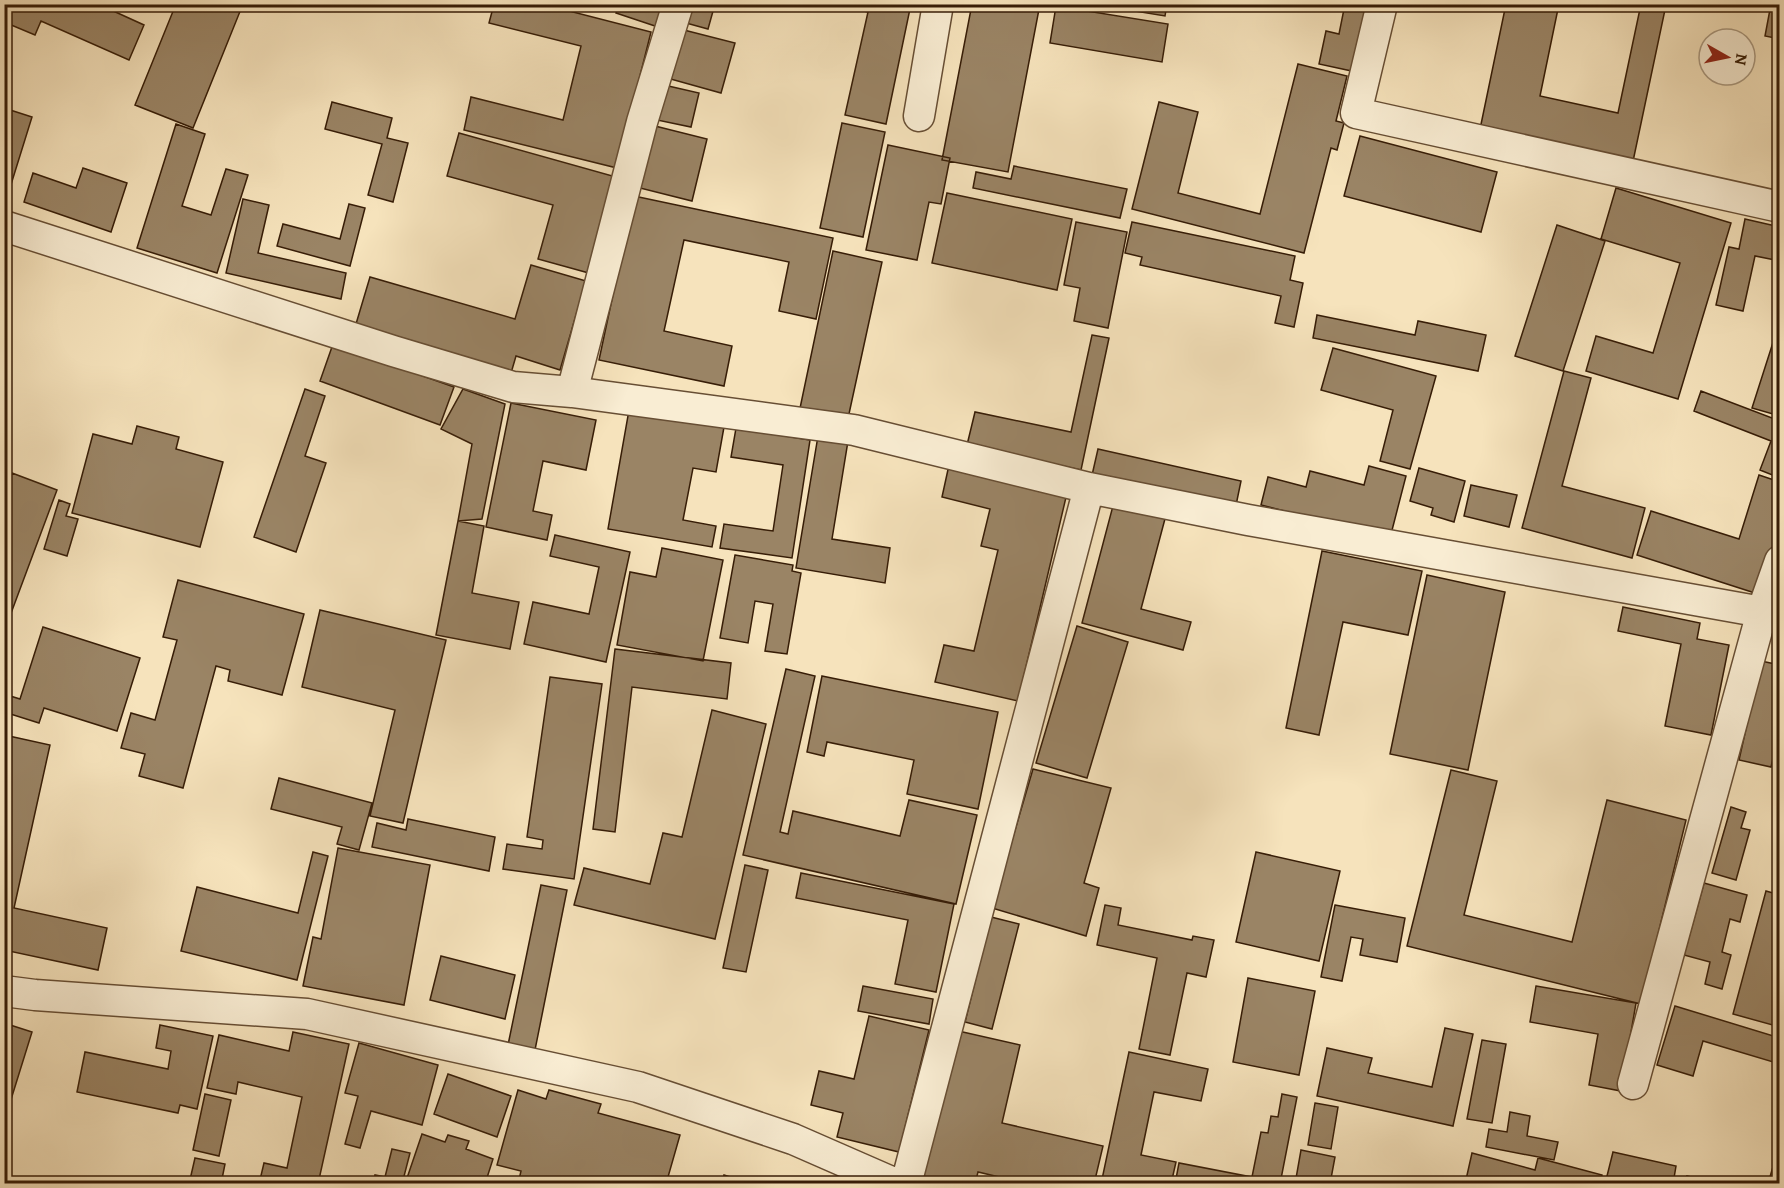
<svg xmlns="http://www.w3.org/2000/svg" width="1784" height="1188" viewBox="0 0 1784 1188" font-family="Alegreya,serif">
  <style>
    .building { fill: #9a8465; stroke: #371d07; stroke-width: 1.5 }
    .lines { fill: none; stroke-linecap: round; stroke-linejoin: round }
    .minor-casing { stroke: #674e34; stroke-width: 33 }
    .minor { stroke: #f9edd3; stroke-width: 30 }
  </style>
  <rect width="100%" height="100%" fill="#f6e3bc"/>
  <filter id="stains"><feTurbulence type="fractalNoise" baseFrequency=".00333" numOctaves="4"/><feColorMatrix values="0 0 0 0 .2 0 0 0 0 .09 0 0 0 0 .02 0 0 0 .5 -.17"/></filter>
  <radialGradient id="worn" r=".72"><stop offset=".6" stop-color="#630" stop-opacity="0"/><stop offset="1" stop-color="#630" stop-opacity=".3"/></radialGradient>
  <path class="building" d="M4 4H98L144 25 129 60 41 21 35 35 4 22Z
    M176 4H229L241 9 193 128 135 105Z
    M494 4H542L651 32 617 168 464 130 471 97 563 120 581 46 489 23Z
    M619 4H665L658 27 616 13Z
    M691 4H715L708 29 686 23Z
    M835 4H911L886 124 845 115 868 12Z
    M972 4H1040L1008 172 942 160Z
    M1117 4H1167L1165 16 1116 8Z
    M1345 4H1375L1361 73 1319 64 1326 31 1339 34Z
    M1506 4H1559L1540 96 1618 113 1641 4 1666 5 1632 166 1479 134Z
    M1741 4H1761L1760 8Z
    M1771 4H1780V39L1765 36Z
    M1056 6 1168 24 1162 62 1050 43Z
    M680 29 735 43 721 93 667 78Z
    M1298 64 1347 76 1336 121 1344 123 1337 150 1331 148 1304 253 1132 209 1159 102 1198 112 1178 193 1260 214Z
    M664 85 699 93 691 127 657 120Z
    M332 102 392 118 387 138 408 143 393 202 368 195 382 144 325 129Z
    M4 108 32 117 4 207Z
    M842 123 885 132 863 237 820 228Z
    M176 124 205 134 182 206 211 215 226 169 248 175 217 273 137 248Z
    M655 126 707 139 692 201 640 188Z
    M459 133 616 177 596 275 538 259 553 205 447 176Z
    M1360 136 1497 172 1481 232 1344 196Z
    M888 145 950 158 941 204 929 202 917 260 866 250Z
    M1014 166 1127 189 1120 218 973 188 976 172 1011 179Z
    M83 168 127 183 111 232 24 202 33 173 76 188Z
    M1616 188 1731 223 1678 399 1586 371 1596 336 1653 353 1680 263 1601 239Z
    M947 193 1072 219 1057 290 932 263Z
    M634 196 833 238 816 319 779 311 789 262 684 240 664 331 732 346 724 386 599 360Z
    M243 199 269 205 258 253 346 273 341 299 226 273Z
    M349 204 365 208 350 266 277 246 283 224 340 239Z
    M1745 219 1780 227V261L1755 256 1743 311 1716 305 1729 247 1739 249Z
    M1076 222 1127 232 1108 328 1074 321 1080 288 1064 285Z
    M1132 222 1295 256 1290 280 1303 283 1294 327 1275 323 1281 296 1140 265 1142 257 1125 253Z
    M1557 225 1605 241 1563 371 1515 356Z
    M833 251 882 262 847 423 799 413Z
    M531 265 586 281 560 370 516 356 509 380 353 334 370 277 515 319Z
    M1317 315 1415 335 1418 321 1486 335 1478 371 1313 338Z
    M1777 330 1780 331V416L1752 408Z
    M1092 335 1109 338 1081 470 967 445 975 412 1071 432Z
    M333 344 454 387 440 425 320 381Z
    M1333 348 1436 376 1410 469 1380 461 1393 410 1321 390Z
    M1564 371 1591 378 1562 486 1645 508 1632 558 1522 528Z
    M305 389 325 396 305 456 326 463 296 552 254 537Z
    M463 389 505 404 482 519 458 521 472 444 441 429Z
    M1701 391 1780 421V478L1760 470 1771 441 1694 411Z
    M511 403 596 420 586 470 543 461 533 511 552 515 547 540 486 527Z
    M629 410 724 427 716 472 693 468 683 520 716 526 712 547 608 529Z
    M137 426 179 437 176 449 223 462 200 547 72 513 93 434 132 444Z
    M736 428 810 440 792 558 720 548 724 524 773 531 783 465 731 457Z
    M818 436 848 441 832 539 890 548 885 583 796 568Z
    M1098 449 1241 481 1234 515 1090 484Z
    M949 465 1067 493 1018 701 935 682 944 645 974 651 998 550 981 546 990 509 942 497Z
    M1369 466 1406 476 1390 538 1261 505 1268 477 1306 487 1310 471 1364 485Z
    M1419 468 1465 481 1454 522 1431 515 1433 508 1410 501Z
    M12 473 57 490 4 632V495Z
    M1759 475 1780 482V527L1758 594 1637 555 1651 511 1739 539Z
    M1471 485 1517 495 1509 527 1464 516Z
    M59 500 70 504 66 516 78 519 67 556 44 549Z
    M1114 502 1166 515 1141 609 1191 622 1183 650 1082 623Z
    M458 521 484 526 472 593 519 602 510 649 436 635Z
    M555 535 630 552 606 662 524 644 533 602 589 614 599 567 550 556Z
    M662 548 723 560 703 661 617 645 630 572 656 577Z
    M1322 551 1422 571 1408 635 1343 622 1319 735 1286 728Z
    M735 555 793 565 792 571 801 573 787 654 765 651 773 604 755 601 748 643 720 638Z
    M1427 575 1505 592 1468 770 1390 754Z
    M178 580 304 614 282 695 228 681 230 670 216 666 183 788 139 776 145 754 121 748 131 713 155 720 177 640 163 637Z
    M1623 607 1700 623 1697 639 1729 645 1711 735 1665 726 1681 644 1618 631Z
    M320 610 446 640 403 823 370 816 395 710 302 687Z
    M1077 626 1128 642 1087 778 1036 763Z
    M43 627 140 658 117 731 44 708 39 723 4 712V694L20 699Z
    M615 649 731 663 727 699 632 687 615 832 593 829Z
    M1761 661 1780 665V728L1771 767 1739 760Z
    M786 669 815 676 780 832 788 834 793 811 900 836 909 800 977 815 956 904 743 855Z
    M822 676 998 712 978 809 907 794 914 760 827 742 824 756 807 752Z
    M550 677 602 684 574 879 503 869 507 844 542 849 543 840 527 837Z
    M712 710 766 724 715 939 574 905 584 868 650 884 663 833 682 837Z
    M9 736 50 745 14 908 107 928 98 970 4 950V758Z
    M1033 769 1111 788 1084 883 1099 888 1086 936 992 908Z
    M1451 770 1497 781 1464 915 1572 942 1607 800 1686 820 1641 1004 1407 946Z
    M279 778 372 803 359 850 337 844 342 827 271 809Z
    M1731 807 1746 812 1741 828 1750 830 1736 880 1712 873Z
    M408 819 495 837 489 871 372 847 377 823 406 830Z
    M338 848 430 865 404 1005 303 986 313 937 321 939Z
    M313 852 328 856 297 980 181 951 197 887 298 913Z
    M1256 852 1340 871 1319 961 1236 942Z
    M745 865 768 870 746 972 723 968Z
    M801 873 954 904 936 992 895 984 908 920 796 898Z
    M1704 883 1747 895 1740 922 1730 919 1722 952 1731 955 1722 989 1705 984 1710 962 1684 955Z
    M541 885 567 890 535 1050 508 1045Z
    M1766 891 1780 895V1027L1733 1014Z
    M1105 905 1121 908 1118 925 1192 940 1193 936 1214 940 1206 977 1187 973 1170 1055 1139 1049 1157 958 1097 945Z
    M1335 905 1405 918 1397 962 1360 955 1363 939 1351 937 1342 981 1321 977Z
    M991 917 1019 924 992 1029 965 1022Z
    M441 956 515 975 505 1019 430 1000Z
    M1248 978 1315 991 1299 1075 1233 1062Z
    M863 986 933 999 929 1024 858 1011Z
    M1536 986 1636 1003 1621 1091 1589 1085 1598 1034 1530 1022Z
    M1675 1006 1780 1038V1064L1703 1041 1693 1076 1657 1065Z
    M869 1016 929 1030 899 1152 837 1137 843 1113 811 1105 819 1071 854 1079Z
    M4 1023 32 1032 4 1122Z
    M160 1025 213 1036 197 1109 180 1105 178 1113 77 1092 85 1052 168 1069 171 1051 156 1048Z
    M1445 1028 1473 1034 1453 1126 1317 1096 1327 1048 1372 1058 1368 1073 1432 1087Z
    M954 1030 1020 1045 1002 1123 1103 1146 1094 1184H1029L978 1172 975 1184H945L920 1178Z
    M293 1032 349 1044 318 1184H259L264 1163 287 1168 302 1097 238 1082 236 1094 207 1088 219 1035 289 1051Z
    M1482 1040 1506 1044 1492 1123 1467 1119Z
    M359 1043 438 1065 422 1125 371 1111 360 1148 345 1144 358 1096 345 1093Z
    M1129 1052 1208 1069 1201 1101 1154 1092 1141 1155 1176 1162 1171 1184H1101Z
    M448 1074 511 1096 497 1137 434 1114Z
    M518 1090 546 1099 549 1090 601 1104 598 1113 680 1135 666 1184H518L521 1171 497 1165Z
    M205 1094 231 1100 219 1156 193 1150Z
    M1282 1094 1297 1097 1280 1184H1175L1179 1163 1252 1177 1261 1132 1268 1133 1271 1116 1278 1117Z
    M1315 1103 1338 1107 1331 1149 1308 1145Z
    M1510 1112 1530 1116 1527 1136 1558 1142 1554 1160 1486 1147 1489 1129 1507 1132Z
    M422 1134 445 1142 448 1135 469 1141 466 1149 493 1159 485 1184H405Z
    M1780 1144V1183L1769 1180Z
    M392 1149 410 1153 402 1184H373L375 1175 385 1177Z
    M1301 1150 1335 1157 1330 1184H1295Z
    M1613 1152 1676 1166 1673 1184H1605Z
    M1472 1153 1535 1170 1538 1158 1602 1175 1600 1184H1465Z
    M195 1158 225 1164 221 1184H189Z
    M724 1175 752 1184H722Z
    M1687 1176 1721 1184H1685Z"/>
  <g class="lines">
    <defs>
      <path id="minor" d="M1382 4 1356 113 1780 207
        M919 116 938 4
        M4 226 393 351 513 387 572 392 854 430 1089 488 1248 520 1762 612
        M572 392 642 122 678 4
        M4 991 35 995 307 1014 638 1087 793 1139 896 1184
        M1633 1084 1762 612 1780 561
        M906 1184 1089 488"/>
    </defs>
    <use href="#minor" class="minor-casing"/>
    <use href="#minor" class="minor"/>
  </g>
  <rect width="1784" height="1188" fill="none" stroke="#f6e3bc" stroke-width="24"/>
  <rect x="6" y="6" width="1772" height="1176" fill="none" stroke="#371d07" stroke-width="3"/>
  <rect x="12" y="12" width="1760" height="1164" fill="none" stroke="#371d07" stroke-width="1.5"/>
  <g transform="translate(1727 57) rotate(99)"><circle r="28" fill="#f9edd3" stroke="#ab9a81" stroke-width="1.5"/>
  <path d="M0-4.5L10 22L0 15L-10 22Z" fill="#8f2418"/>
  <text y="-9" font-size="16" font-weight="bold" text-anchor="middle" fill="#371d07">N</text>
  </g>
  <rect width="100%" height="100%" filter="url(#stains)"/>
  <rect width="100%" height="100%" fill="url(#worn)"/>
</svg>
